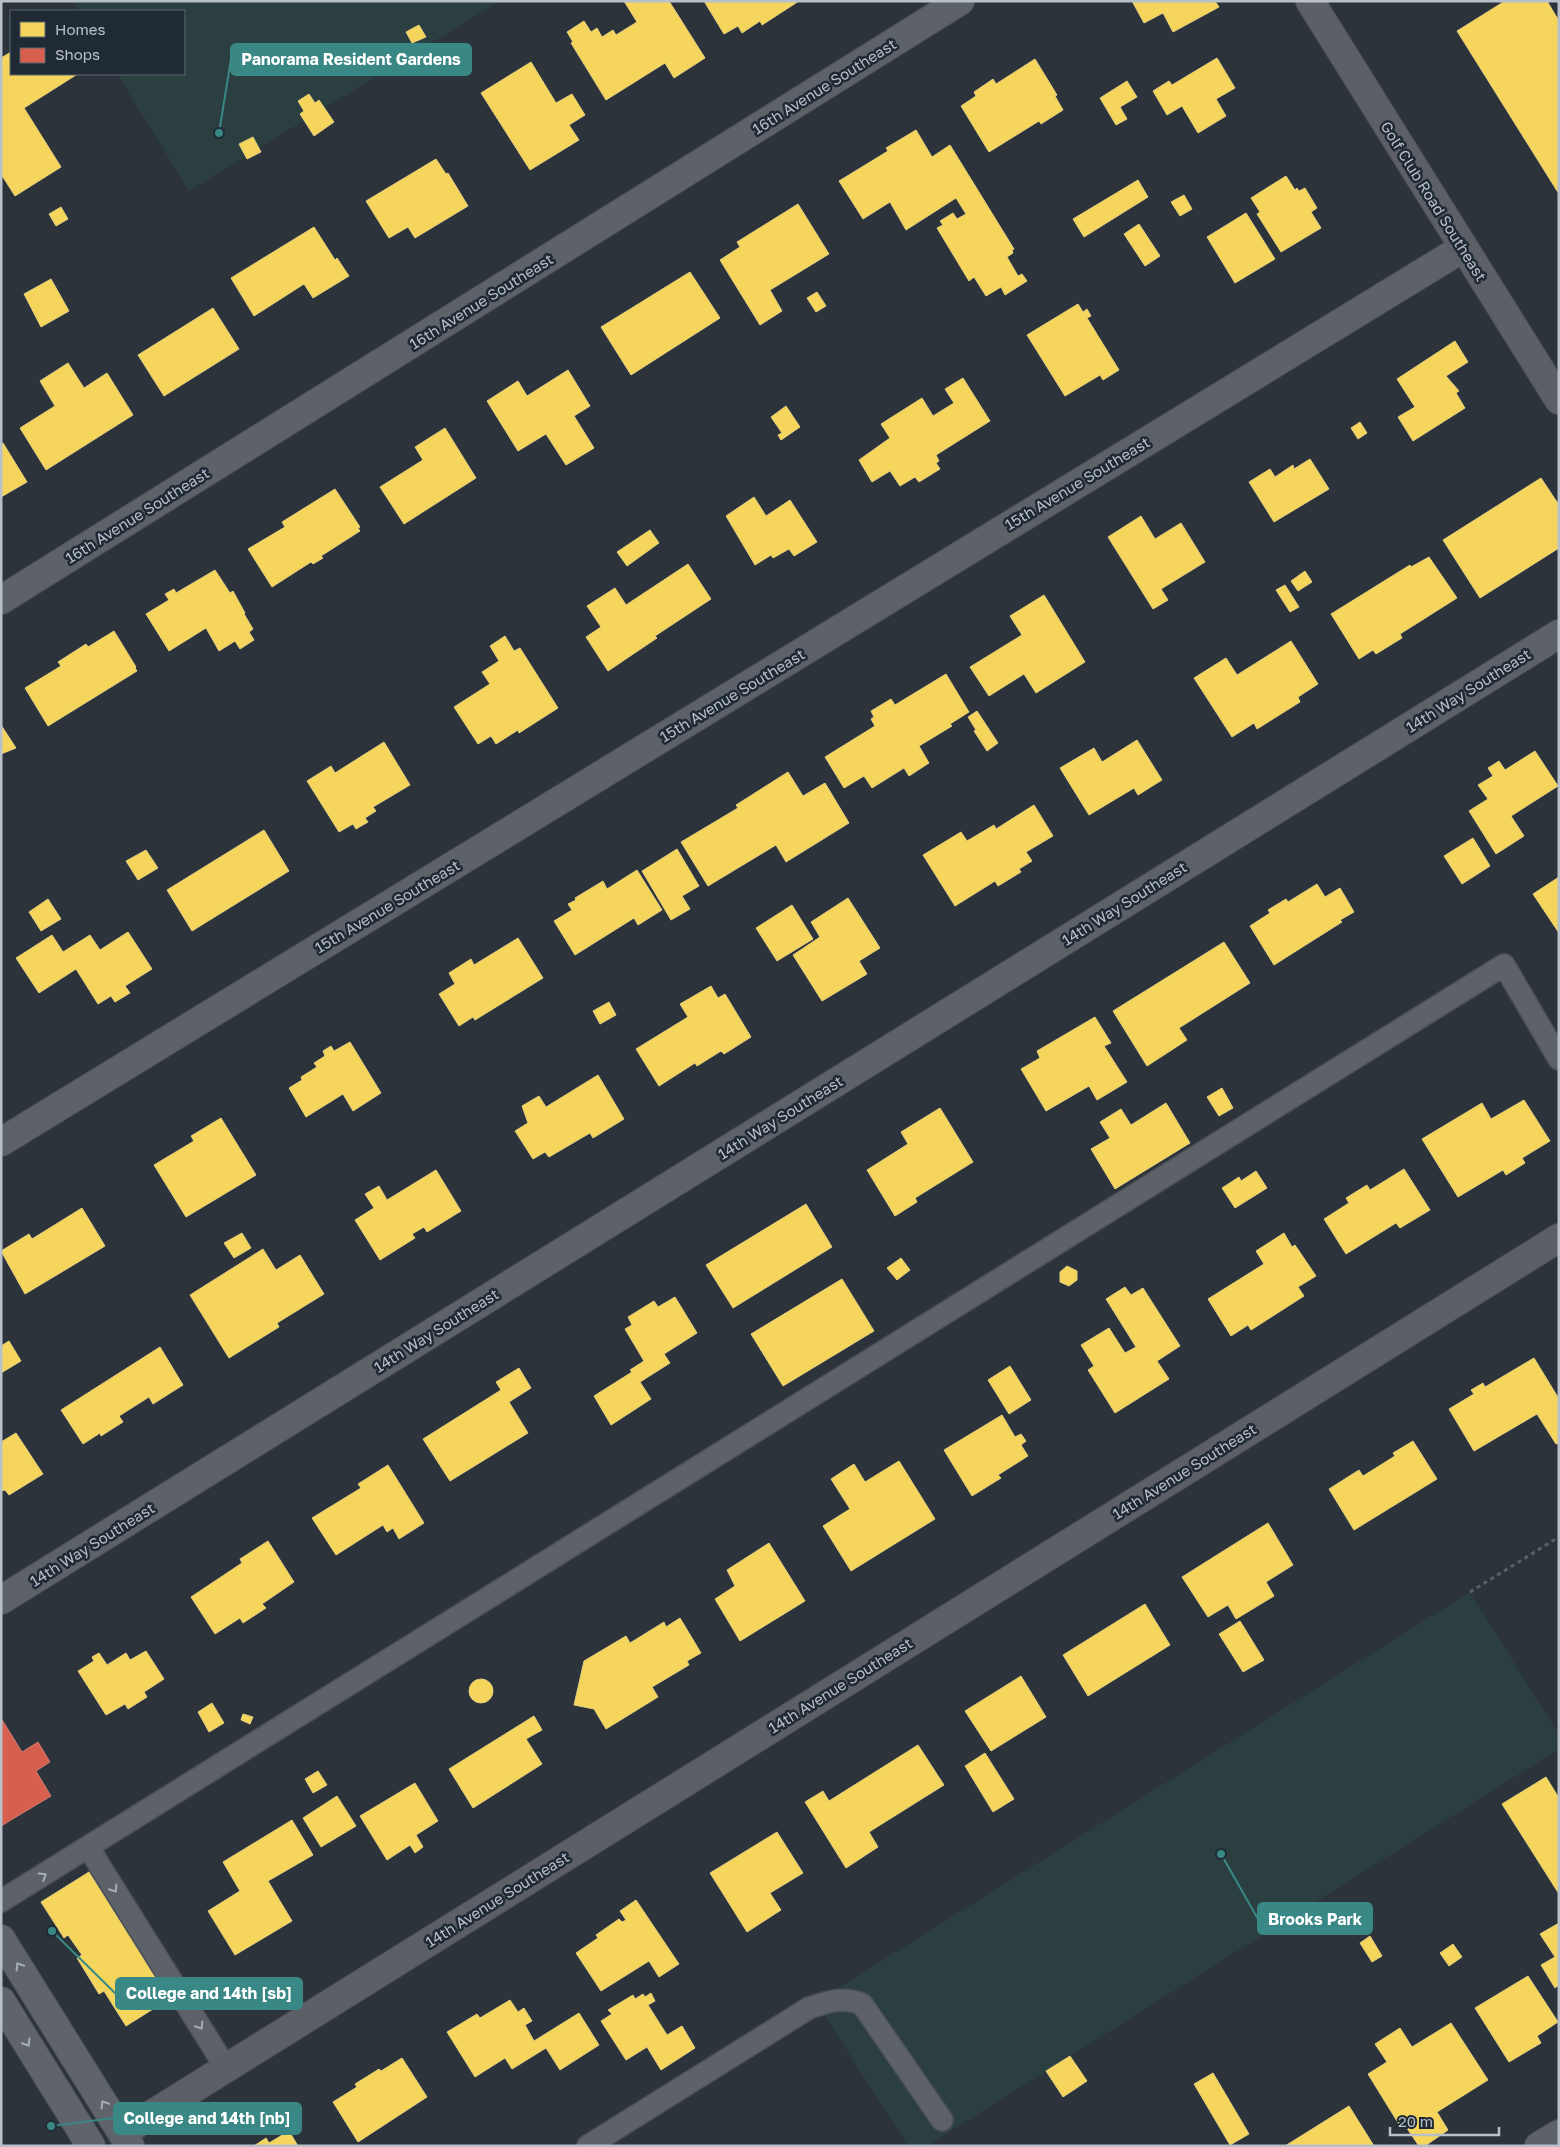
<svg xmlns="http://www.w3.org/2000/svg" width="1560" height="2147" viewBox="0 0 1560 2147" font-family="'Golos Text',sans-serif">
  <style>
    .green { fill: #2b3f40 }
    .homes { fill: #f6d55c; stroke: #e3cf7d }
    .shops { fill: #d6604d; stroke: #cd7d72 }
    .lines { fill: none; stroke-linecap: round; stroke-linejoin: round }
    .lane-casing { stroke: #4b4f54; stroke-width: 24 }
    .street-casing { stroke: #4b4f54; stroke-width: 30 }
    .secondary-casing { stroke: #4b4f54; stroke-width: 30 }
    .primary-casing { stroke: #4b5057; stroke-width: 30 }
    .path { stroke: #5b6165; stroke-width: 3; stroke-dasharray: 4 4; stroke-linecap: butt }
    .lane { stroke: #5d6268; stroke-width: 21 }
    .street { stroke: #5d6268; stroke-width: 28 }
    .secondary { stroke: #5c6066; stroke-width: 28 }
    .primary { stroke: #5f646a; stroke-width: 28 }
    .oneway { stroke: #a6adb6 }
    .oneway2 { stroke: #a6aeb7 }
    .labels { text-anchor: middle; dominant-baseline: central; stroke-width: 5; stroke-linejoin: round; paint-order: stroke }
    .street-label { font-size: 15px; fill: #b8c0ca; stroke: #202a35 }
    .leader { fill: none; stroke: #398885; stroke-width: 2 }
    .callout-dot { fill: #398885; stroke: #202a35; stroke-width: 2 }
    .callout { fill: #398885; stroke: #398885; stroke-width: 2 }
    .callout-label { font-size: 16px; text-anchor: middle; font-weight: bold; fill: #fff }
  </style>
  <rect width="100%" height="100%" fill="#2d333a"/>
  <path class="green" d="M73 1H500L189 191 117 74H184V11H79Z
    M1470 1592 1559 1735V1749L927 2146H908L816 2002Z"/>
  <path class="homes" d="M624 1H669L705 58 674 78 665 63 606 100 571 43 573 42 567 32 584 21 591 32 597 28 602 37 613 30 616 35 637 22Z
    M704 1H799L762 25 760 21 742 33 738 26 724 34Z
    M1132 1H1215L1219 7 1173 32 1163 13 1144 23Z
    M1505 1H1547L1559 21V194L1457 31Z
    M419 25 426 37 412 43 406 32Z
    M11 52V74H75L76 75 24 108 61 167 15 196 1 174V58Z
    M1217 58 1235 88 1216 99 1226 116 1198 133 1182 106 1167 115 1153 91 1169 81 1172 85Z
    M1035 59 1057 95 1055 96 1063 110 1041 124 1039 121 989 152 961 106 976 96 974 92 993 79 996 84Z
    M531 62 556 103 572 94 585 115 569 125 579 140 530 170 481 93Z
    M1127 81 1137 97 1120 107 1127 119 1116 125 1100 98Z
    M309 94 315 103 319 100 334 122 314 136 300 114 304 111 298 101Z
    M916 130 932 157 950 145 1014 249 1012 250 1013 253 1007 257 1018 276 1022 274 1027 281 1005 295 1001 287 986 296 974 277 969 281 937 228 943 225 940 221 953 213 957 219 966 214 956 198 906 230 890 202 863 219 839 181 888 151 886 148Z
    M253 137 261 152 247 159 239 144Z
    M436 159 446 174 448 173 468 206 415 238 408 227 389 238 366 201Z
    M1286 176 1295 190 1297 188 1299 191 1305 188 1317 208 1311 212 1321 228 1281 252 1257 214 1260 212 1251 198Z
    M1138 180 1148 197 1084 237 1073 219Z
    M1184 195 1192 209 1180 216 1171 202Z
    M798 204 829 254 770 290 782 311 760 325 720 260 740 247 737 242Z
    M61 207 68 219 56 226 49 214Z
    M1246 213 1275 259 1235 283 1207 237Z
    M1139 224 1160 256 1145 266 1124 234Z
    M314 227 335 260 337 258 349 276 313 298 304 284 254 316 231 278Z
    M690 272 720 318 631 375 601 327Z
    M51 279 69 311 41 327 24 294Z
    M817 292 826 306 816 312 807 298Z
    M1078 304 1083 312 1087 309 1091 316 1087 318 1119 370 1103 380 1100 375 1065 396 1027 335Z
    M213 308 239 349 164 396 138 355Z
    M1455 341 1468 362 1446 376 1459 391 1456 393 1465 408 1413 441 1398 417 1415 407 1397 379Z
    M68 363 84 388 107 373 133 415 46 470 20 428 55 406 40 381Z
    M568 370 590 406 574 416 594 448 566 465 546 434 518 451 487 401 518 381 527 396Z
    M963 378 990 421 936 455 939 461 936 463 940 469 919 482 915 477 900 486 890 471 872 482 859 460 890 438 881 424 922 398 933 416 954 403 945 389Z
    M786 406 800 427 781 440 778 435 782 433 771 417Z
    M1360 422 1367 433 1358 439 1351 428Z
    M445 428 476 478 404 524 380 487 423 460 415 447Z
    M3 443 27 482 1 497V444Z
    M1310 459 1329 489 1274 522 1249 482 1270 469 1275 477 1293 465 1294 469Z
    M1541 478 1559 505V548L1480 598 1443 540Z
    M335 489 360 527 358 528 360 531 321 556 323 558 313 564 311 562 272 587 248 549 285 527 282 522Z
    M754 497 766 516 790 500 817 542 794 556 789 549 773 558 771 555 755 565 726 516Z
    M1141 516 1155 539 1181 523 1205 562 1161 589 1168 600 1153 609 1108 537Z
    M650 530 659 543 627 566 617 552Z
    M1429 557 1457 598 1400 634 1402 638 1376 654 1373 650 1359 659 1331 614 1410 565 1411 567Z
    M688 564 711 599 655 636 657 638 608 671 586 637 601 627 587 606 615 588 626 605Z
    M215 570 230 593 233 591 245 613 244 614 253 629 249 632 254 640 240 649 235 641 219 651 206 628 169 651 146 614 169 600 165 594 174 589 176 593Z
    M1305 571 1312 582 1298 591 1291 581Z
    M1285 585 1299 607 1290 612 1276 590Z
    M1044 595 1085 662 1036 693 1024 674 989 696 970 667 1022 635 1010 616Z
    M114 631 136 667 135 668 137 671 48 726 25 688 61 666 58 662 86 644 88 647Z
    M505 636 514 651 520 648 558 708 519 733 518 730 496 744 491 736 478 744 454 707 490 684 482 672 499 661 490 646Z
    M1291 641 1318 684 1298 697 1300 702 1257 729 1254 723 1232 737 1194 678 1226 658 1237 675Z
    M946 674 969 712 950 724 952 726 919 746 929 763 909 776 904 768 872 788 864 776 844 788 825 757 875 726 871 719 874 717 871 711 891 699 895 705Z
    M977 711 998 743 987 751 974 731 976 730 968 717Z
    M1 725 16 748 1 754Z
    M1137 740 1162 780 1138 795 1134 788 1089 815 1060 768 1094 748 1102 762Z
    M384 742 410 785 373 807 376 811 365 818 368 822 356 829 353 824 339 832 307 781 331 766 335 773Z
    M1535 751 1558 786 1511 816 1524 836 1496 854 1469 811 1488 799 1478 785 1493 776 1488 768 1499 761 1505 770Z
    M788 772 803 796 825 783 849 823 786 862 776 845 708 886 681 842 738 808 736 805Z
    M1034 805 1053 836 1026 852 1032 861 1019 869 1021 872 998 886 995 881 955 906 923 855 961 832 967 841 994 825 996 829Z
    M264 830 289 871 192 931 167 890Z
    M1473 838 1490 866 1462 884 1444 856Z
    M677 849 699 886 682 896 690 909 671 920 642 871Z
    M146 850 158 868 138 880 126 861Z
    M637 870 662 910 638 925 634 918 575 955 554 921 572 910 568 904 576 900 575 898 603 881 607 889Z
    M1559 877V933L1533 894Z
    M1317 884 1325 897 1340 888 1354 912 1340 920 1342 922 1274 965 1250 926 1270 913 1268 910 1286 899 1288 902Z
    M848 898 880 948 859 961 867 974 822 1001 793 955 820 937 811 922Z
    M48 899 61 919 41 931 29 912Z
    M792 905 813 939 777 961 756 928Z
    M128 932 152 969 125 986 130 993 115 1002 111 996 98 1004 76 969 39 993 16 958 52 935 63 952 90 935 100 950Z
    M518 938 543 978 475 1020 473 1017 459 1026 439 994 455 984 449 973 471 959 474 965Z
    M1224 942 1250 983 1179 1028 1187 1040 1147 1066 1113 1011Z
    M711 986 718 998 725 994 751 1037 724 1054 721 1051 697 1066 695 1063 659 1086 636 1049 688 1017 680 1004Z
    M609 1002 616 1015 600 1024 593 1011Z
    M1095 1017 1111 1043 1104 1046 1127 1082 1097 1100 1089 1086 1046 1111 1021 1069 1040 1058 1037 1051Z
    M350 1042 381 1093 353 1111 343 1094 306 1117 289 1088 302 1080 301 1077 317 1067 314 1063 325 1056 323 1051 331 1046 334 1051Z
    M598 1075 624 1119 593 1138 590 1133 549 1157 545 1152 533 1159 515 1131 528 1123 522 1106 539 1096 546 1107Z
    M1222 1088 1233 1108 1219 1116 1207 1097Z
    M1524 1100 1550 1141 1522 1158 1525 1163 1506 1175 1503 1170 1458 1197 1422 1139 1482 1103 1491 1119Z
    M1166 1103 1190 1143 1115 1189 1091 1149 1110 1138 1100 1122 1121 1109 1131 1125Z
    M940 1108 973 1162 915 1198 917 1202 895 1216 867 1170 908 1144 901 1132Z
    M221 1118 256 1175 186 1217 154 1165 194 1141 191 1136Z
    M1404 1169 1430 1210 1400 1228 1396 1223 1346 1254 1324 1219 1349 1203 1346 1198 1367 1185 1370 1190Z
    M436 1170 461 1211 427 1232 424 1227 412 1234 415 1238 380 1260 355 1220 374 1208 365 1194 379 1186 387 1200Z
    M1256 1171 1267 1188 1235 1208 1222 1188 1239 1177 1241 1181Z
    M806 1204 832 1247 733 1308 706 1265Z
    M82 1208 105 1246 25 1294 1 1251 29 1234 32 1239Z
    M242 1233 251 1248 234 1258 224 1243Z
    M1284 1233 1292 1247 1295 1245 1316 1276 1298 1287 1304 1296 1251 1330 1248 1325 1231 1336 1208 1299 1264 1264 1256 1251Z
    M263 1249 276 1270 300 1255 324 1294 277 1323 279 1327 229 1358 190 1295Z
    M901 1258 910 1270 897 1280 887 1268Z
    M1067 1266 1077 1271V1280L1069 1286 1060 1282V1272Z
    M842 1279 874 1331 783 1386 751 1334Z
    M1125 1287 1131 1295 1143 1288 1180 1346 1157 1361 1169 1379 1115 1413 1088 1370 1094 1366 1081 1345 1109 1328 1125 1353 1136 1347 1106 1299Z
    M675 1297 697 1333 664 1354 670 1363 640 1382 651 1399 611 1425 594 1396 632 1372 630 1370 644 1361 625 1329 632 1325 628 1317 654 1301 658 1307Z
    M9 1341 21 1361 1 1373V1346Z
    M160 1347 183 1385 153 1404 149 1397 119 1416 123 1422 101 1436 100 1433 83 1444 61 1410Z
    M1534 1358 1559 1399V1443L1556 1444 1537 1414 1474 1451 1449 1409 1474 1394 1471 1390 1483 1383 1485 1387Z
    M1010 1366 1031 1400 1009 1414 988 1380Z
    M519 1368 531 1388 509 1402 528 1433 450 1481 423 1439 501 1390 496 1382Z
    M1002 1415 1015 1437 1021 1434 1026 1441 1021 1445 1028 1456 998 1475 1001 1478 972 1496 944 1450Z
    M16 1433 43 1474 9 1495 5 1490 1 1491V1442Z
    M1413 1441 1437 1479 1354 1530 1329 1489 1359 1470 1363 1476 1395 1456 1393 1453Z
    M899 1461 935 1519 851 1571 823 1526 850 1509 831 1479 854 1464 865 1482Z
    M388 1465 424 1523 399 1539 393 1528 387 1532 383 1525 336 1555 312 1518 361 1488 358 1484Z
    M1268 1523 1293 1565 1266 1582 1274 1596 1236 1619 1228 1605 1208 1617 1182 1577Z
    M268 1541 294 1582 262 1604 266 1608 243 1623 240 1618 215 1634 191 1597 242 1563 240 1559Z
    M769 1543 805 1601 740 1641 715 1599 735 1586 727 1570Z
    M1145 1604 1170 1645 1088 1696 1063 1655Z
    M680 1618 701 1653 687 1661 689 1665 652 1687 658 1697 606 1729 594 1709 574 1705 584 1661 626 1636 630 1643 664 1622 666 1627Z
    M1240 1621 1264 1660 1243 1672 1219 1634Z
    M146 1651 164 1679 144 1692 147 1697 128 1709 125 1704 106 1715 78 1671 94 1661 92 1657 99 1653 107 1665 126 1653 130 1660Z
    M1021 1676 1046 1717 991 1751 965 1711Z
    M469 1691a12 12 0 1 1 24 0a12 12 0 1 1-24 0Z
    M212 1703 224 1723 209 1732 198 1712Z
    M243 1714 253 1717 250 1724 241 1720Z
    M534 1716 542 1730 526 1739 542 1764 473 1808 449 1769Z
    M918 1745 944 1785 869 1832 878 1847 846 1868 805 1802 823 1791 829 1801Z
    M985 1753 1014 1799 993 1812 965 1766Z
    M318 1771 327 1785 313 1793 305 1779Z
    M1546 1777 1559 1798V1894L1502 1804Z
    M415 1783 438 1821 416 1835 423 1847 415 1853 410 1845 387 1860 360 1816Z
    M337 1796 356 1826 321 1847 303 1818Z
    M292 1820 313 1855 268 1881 292 1921 235 1955 208 1911 240 1891 223 1862Z
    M777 1832 803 1873 770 1893 781 1910 747 1932 710 1873Z
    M89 1872 169 1999 126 2026 104 1991 99 1994 77 1958 82 1955 68 1935 64 1938 41 1902Z
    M636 1900 679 1964 659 1977 649 1961 601 1991 576 1953 598 1938 596 1935 619 1919 622 1922 626 1920 620 1911Z
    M1559 1923V1985L1555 1988 1541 1965 1555 1957 1540 1934Z
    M1370 1936 1382 1956 1372 1962 1360 1943Z
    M1453 1944 1462 1957 1449 1966 1440 1953Z
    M1528 1976 1558 2022 1537 2036 1541 2043 1509 2062 1475 2008Z
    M651 1993 655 2001 648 2005 667 2035 682 2026 695 2048 661 2070 647 2047 626 2060 601 2021 612 2014 608 2010 633 1995 635 1999 643 1994 645 1997Z
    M510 2000 518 2012 524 2008 532 2021 525 2025 534 2041 579 2013 599 2045 560 2070 546 2048 512 2069 505 2058 475 2077 447 2032 477 2014 480 2018Z
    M1451 2023 1488 2080 1437 2112 1448 2130 1425 2146H1419L1404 2124 1400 2126 1368 2074 1387 2062 1375 2044 1400 2028 1412 2047Z
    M1070 2056 1087 2081 1063 2097 1046 2071Z
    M402 2058 427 2097 358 2142 333 2102 357 2087 355 2084 379 2069 381 2071Z
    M1213 2073 1249 2134 1230 2145 1194 2084Z
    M1349 2106 1374 2146H1285Z
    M289 2131 298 2146H254L266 2138 269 2143Z"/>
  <path class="shops" d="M1 1718 22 1752 38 1742 50 1762 36 1771 51 1796 1 1826Z"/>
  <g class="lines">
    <defs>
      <path id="lane" d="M88 1847 226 2068
        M1 1901 1504 965 1559 1059
        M588 2146 809 2008C827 2002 844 1996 862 2004L942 2120"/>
      <path id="street" d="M1 600 960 1
        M1 1142 1463 248
        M1 1600 1559 634
        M1539 2146 1559 2134"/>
      <path id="secondary" d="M1310 1 1559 400
        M122 2133 1559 1238"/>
      <path id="primary" d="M1 1939 130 2146
        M1 2001 91 2146"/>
    </defs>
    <use href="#lane" class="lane-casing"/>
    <use href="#street" class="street-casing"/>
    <use href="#secondary" class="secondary-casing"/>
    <use href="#primary" class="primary-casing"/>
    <path class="path" d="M1470 1592 1559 1537"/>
    <use href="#lane" class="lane"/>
    <use href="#street" class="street"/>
    <use href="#secondary" class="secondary"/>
    <use href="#primary" class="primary"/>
  </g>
  <defs><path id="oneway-chevron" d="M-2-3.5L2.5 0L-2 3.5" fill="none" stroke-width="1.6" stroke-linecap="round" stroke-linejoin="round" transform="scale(1.25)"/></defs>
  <g class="oneway">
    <use href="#oneway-chevron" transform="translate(43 1876) rotate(-32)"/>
    <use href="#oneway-chevron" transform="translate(114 1889) rotate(58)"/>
    <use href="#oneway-chevron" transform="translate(200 2026) rotate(58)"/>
  </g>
  <g class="oneway2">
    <use href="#oneway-chevron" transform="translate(19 1966) rotate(-122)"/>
    <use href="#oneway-chevron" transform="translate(27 2043) rotate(58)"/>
    <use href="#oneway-chevron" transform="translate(104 2104) rotate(-122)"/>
  </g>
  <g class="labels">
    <g class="street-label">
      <text transform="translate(824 86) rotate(-32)">16th Avenue Southeast</text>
      <text transform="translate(1434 201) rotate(58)">Golf Club Road Southeast</text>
      <text transform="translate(481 301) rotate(-32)">16th Avenue Southeast</text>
      <text transform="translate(1077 483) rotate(-31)">15th Avenue Southeast</text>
      <text transform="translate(137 515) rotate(-32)">16th Avenue Southeast</text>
      <text transform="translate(1468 690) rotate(-32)">14th Way Southeast</text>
      <text transform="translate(732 695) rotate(-31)">15th Avenue Southeast</text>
      <text transform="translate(1124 903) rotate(-32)">14th Way Southeast</text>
      <text transform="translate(387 906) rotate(-31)">15th Avenue Southeast</text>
      <text transform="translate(780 1117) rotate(-32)">14th Way Southeast</text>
      <text transform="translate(436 1330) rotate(-32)">14th Way Southeast</text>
      <text transform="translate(1184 1471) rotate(-32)">14th Avenue Southeast</text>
      <text transform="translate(92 1544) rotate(-32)">14th Way Southeast</text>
      <text transform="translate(840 1685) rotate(-32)">14th Avenue Southeast</text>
      <text transform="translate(497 1899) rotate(-32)">14th Avenue Southeast</text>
    </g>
  </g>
  <path class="leader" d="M219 133L231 59M1221 1854L1258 1919M52 1931L116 1994M51 2126L114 2118"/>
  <g class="callout-dot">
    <circle cx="219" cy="133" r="5"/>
    <circle cx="1221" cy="1854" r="5"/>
    <circle cx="52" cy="1931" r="5"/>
    <circle cx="51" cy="2126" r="5"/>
  </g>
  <g class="callout">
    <rect x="231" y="44" width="240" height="31" rx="5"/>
    <rect x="1258" y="1903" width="114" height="31" rx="5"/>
    <rect x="116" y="1978" width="186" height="31" rx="5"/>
    <rect x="114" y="2103" width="187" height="31" rx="5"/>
  </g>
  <g class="callout-label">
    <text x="351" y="65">Panorama Resident Gardens</text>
    <text x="1315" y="1925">Brooks Park</text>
    <text x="209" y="1999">College and 14th [sb]</text>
    <text x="207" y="2124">College and 14th [nb]</text>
  </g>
  <rect width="1560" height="2147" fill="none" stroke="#b8c0ca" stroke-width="5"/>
  <rect x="10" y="10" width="175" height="65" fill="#202a35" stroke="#5d6671"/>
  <rect x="20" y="22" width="25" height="15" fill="#f6d55c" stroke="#5d6671"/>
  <text x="55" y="35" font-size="15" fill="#b8c0ca">Homes</text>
  <rect x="20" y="48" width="25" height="15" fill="#d6604d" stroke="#5d6671"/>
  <text x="55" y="60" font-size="15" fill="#b8c0ca">Shops</text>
  <path d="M1390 2127v8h109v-8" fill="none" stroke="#b8c0ca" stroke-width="2.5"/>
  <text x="1398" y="2127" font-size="15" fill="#b8c0ca" stroke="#202a35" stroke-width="4" paint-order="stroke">20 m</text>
</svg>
